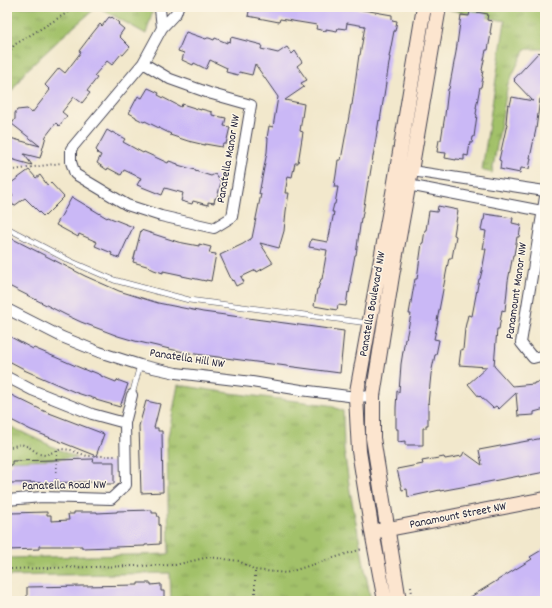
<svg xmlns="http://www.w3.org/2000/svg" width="552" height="608" viewBox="0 0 552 608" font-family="Dekko,sans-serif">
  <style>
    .grass { fill: url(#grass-tufts); stroke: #627252 }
    .building { fill: #cab8f6 }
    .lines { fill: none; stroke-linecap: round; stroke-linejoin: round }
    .lane-casing { stroke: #414051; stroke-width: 6 }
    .street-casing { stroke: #414051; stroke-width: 12 }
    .secondary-casing { stroke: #414051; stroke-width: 16 }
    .path { stroke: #414051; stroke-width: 2; stroke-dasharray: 1 3; stroke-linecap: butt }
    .lane { stroke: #fff; stroke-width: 5 }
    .street { stroke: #fff; stroke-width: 10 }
    .secondary { stroke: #fce5cf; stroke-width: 14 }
    .labels { text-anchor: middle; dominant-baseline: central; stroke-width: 3; stroke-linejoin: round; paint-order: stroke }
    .street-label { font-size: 12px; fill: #22223b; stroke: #fcf5e5 }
  </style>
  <defs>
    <pattern id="grass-tufts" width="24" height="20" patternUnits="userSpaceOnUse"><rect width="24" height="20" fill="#a2c169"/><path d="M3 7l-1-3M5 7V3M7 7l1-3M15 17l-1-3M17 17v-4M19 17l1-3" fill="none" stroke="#849c58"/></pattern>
  </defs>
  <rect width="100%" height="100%" fill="#fcf5e5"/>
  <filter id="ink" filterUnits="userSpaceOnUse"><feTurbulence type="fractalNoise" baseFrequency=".025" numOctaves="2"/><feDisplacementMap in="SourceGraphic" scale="8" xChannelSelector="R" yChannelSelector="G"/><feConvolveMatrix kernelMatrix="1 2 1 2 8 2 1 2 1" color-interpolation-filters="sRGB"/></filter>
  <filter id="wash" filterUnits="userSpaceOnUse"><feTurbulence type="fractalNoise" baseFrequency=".012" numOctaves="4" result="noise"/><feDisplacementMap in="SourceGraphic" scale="16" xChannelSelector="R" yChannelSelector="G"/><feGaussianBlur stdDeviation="0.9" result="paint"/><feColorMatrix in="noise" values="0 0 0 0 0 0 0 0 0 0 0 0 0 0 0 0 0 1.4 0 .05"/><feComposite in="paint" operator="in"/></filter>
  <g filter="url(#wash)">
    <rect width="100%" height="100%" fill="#f2e8cc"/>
    <path class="grass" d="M7 7H97L62 37 25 72 7 98Z
      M98 7H154L146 34Z
      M447 7H545V49H525L508 84 492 173 482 170 505 21 447 9Z
      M178 385 230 393 329 405 343 411 344 450 350 491 371 601H171L170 573 7 576V558L169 554 167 442Z
      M7 425 77 458 7 461Z"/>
    <g id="blocks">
      <path class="building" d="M250 7H352V8L392 15V20L397 21 395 31H394L389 57H390L380 121 379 120 369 181H368L364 206 362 218H361L356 255H355L350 282H351L349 293 348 292 346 306 338 305 337 310 314 306 317 289H318L321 279H322L327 250 309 247 311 239 328 242 334 212H332L334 204H335L338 187H334L336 175 338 160H341L351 105H352L359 55H360L365 26 347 23 346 29 338 28 337 31 326 29V31L316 29 317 25 280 19 279 22 248 16Z
        M470 11 488 14 487 20 492 21 490 33H491L488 50H486L482 70 483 71 482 76 483 77 481 87H480L476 108H477L476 114 477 115 474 137H473L472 143H470L468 156 464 155V160L456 159V160L445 158 446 153 437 152 439 140H441L445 115 448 89H449L456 52 461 15 469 16Z
        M109 17 111 18 112 17 119 23 118 24 124 29 119 36 130 47 123 55 121 54 112 65 107 61 94 76 97 78 87 91 90 93 82 103 74 97 62 112 67 116 59 126 56 123 46 136 40 158 24 154 32 165 7 158V147L10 138 40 146 12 124 15 119V113L17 110 27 109 32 113 50 90 45 85 59 68 65 73 81 52 79 51 92 34 100 24 102 26Z
        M186 32 206 39 207 38H209L214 40 215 38 227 43V41L230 42 231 37 262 45 261 49 278 53 287 47 292 54 295 51 302 62 297 66 307 80 301 83 304 87 285 100 304 104 300 131 303 132 298 163H295L292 177 288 176 285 193H289L286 211 284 231 279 248 260 243 273 263 257 272 256 270 241 277 244 282 236 286 233 280 232 281 220 255 243 244 252 238 261 194H259L267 152 268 138H267L269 126 273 127 278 97 255 64 252 75 239 72 238 75 226 72 227 68 210 60 206 69 194 63 193 65 182 60 184 53 178 51Z
        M539 52 545 58V95L540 99 536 129 530 158H531L529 169 521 168 520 173 500 169 501 161 499 160 507 124 506 123 507 112 508 104 510 105 512 97 533 101 514 81 515 80 514 79Z
        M148 88 159 93 158 95 181 107 182 104 201 110V109L212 112V115L226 118 224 126 230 127 226 144H223L222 147 205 144V145L188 141 170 135 171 134 145 121 144 122 136 118V117L129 113 138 96 142 98Z
        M107 130 112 133V132L125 139 123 142 143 153 144 152 168 163 169 161 178 164V165L195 170V171L211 176 215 174 221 182 217 198H215L214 203 208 202V205L193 201 192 204 181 201 183 193 165 188 162 195 137 185 141 178 124 170 121 175 108 168 107 170 97 163 101 155 97 153 98 152 96 150Z
        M29 170 36 178 40 175 48 186 51 183 64 197 45 216 44 215 43 216 25 198 14 206 9 199 13 196 7 188V186Z
        M72 197 107 218 108 217 133 227 119 258 111 255 112 253 95 246 97 242 79 234 78 237 56 225Z
        M438 206 458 210 454 235 456 236 452 258H449L437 321H438L434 339 439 340 436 355H435L431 374 428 404V403V425H426V428H423V445H405V441L398 442V429H396V408L397 391 399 392 401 364 405 339H406L411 314H409L415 279H417L422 243H423L425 230H426L429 211 437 212Z
        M485 214 513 218 512 223 521 225 519 237H517L514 255H513L508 281 505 311 502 310 499 329H497L494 366 512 386 534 384V383L545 381V409L534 412V415L518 416 516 393 499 409 496 406 493 408 480 396 479 397 468 384 487 367 459 365 461 349 463 350 465 328 468 315 472 316 479 279H480L482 271 486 249H483L486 231 481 230 483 220H484Z
        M141 230 178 242 199 246V244L211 247 209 253 216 254 211 281 206 280V281L182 276V275L163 271V273L154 270 150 268V267L133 262Z
        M7 236 85 276 119 291 158 303 203 312 344 331 340 373 195 354 174 350 135 341 118 336 81 322 66 315 7 285Z
        M7 335 33 349 34 348 90 372 91 371 101 375V376L116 382 117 380 128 384 120 407 96 400V399L77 393 24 370V369L7 360Z
        M7 393 44 411 104 434 96 456 31 430 9 419 10 416 7 415Z
        M146 401 160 404 154 428H158V431H162L163 492 141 493 139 426Z
        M543 438V439L545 438V472L519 477V476L467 486 440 491V490L408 497 407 489 402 490 397 469 423 464 422 461 444 457 445 459 462 456 464 452 482 465 479 450Z
        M94 459 93 462H114V484H94V482L7 483V465H12V461Z
        M152 510V513H157L158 517H159V525H160V544L145 545V546L82 548V546H39V549L7 550V515H10V513L47 512V515H51V521L69 520 68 514H74V512H97V513L117 512V511Z
        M545 548V601H464L532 559 530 557Z
        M138 583H151V585L161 584V591H164V601H27V587L138 585Z"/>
    </g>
  </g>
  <g filter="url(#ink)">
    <use href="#blocks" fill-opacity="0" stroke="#414051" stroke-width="1"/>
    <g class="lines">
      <defs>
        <path id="lane" d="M7 228 70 261 114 280 189 300 368 323
          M132 395 140 365"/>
        <path id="street" d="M161 7 160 9 162 28
          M143 63 170 79 212 94 251 105 232 217 214 228 161 216 127 205 75 174 71 162V149L143 63 162 28 176 13 178 7
          M405 170 545 191
          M403 184 542 211
          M545 197 521 343 533 358 545 355
          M7 309 62 337 99 352 140 365 176 373 252 382 301 390 356 397 373 396
          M7 377 32 390 92 414 125 423
          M7 500 42 497 111 499 126 485 125 423 132 395"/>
        <path id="secondary" d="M378 531 545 499
          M385 601 372 532 359 451 356 397 395 182 424 7
          M399 601 373 438V396L392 276 411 171 439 7"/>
      </defs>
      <use href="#lane" class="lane-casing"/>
      <use href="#street" class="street-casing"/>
      <use href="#secondary" class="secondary-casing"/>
      <path class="path" d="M527 7 545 13
        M7 57 14 45 70 11 76 7
        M7 171 61 163
        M7 434 9 440 8 447
        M7 448 21 444 29 447 39 454 45 455 62 449 71 450 87 456H116
        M56 488 57 451
        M7 569 175 565 209 557 239 561 255 570 286 573 362 549
        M411 587 413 601
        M255 601V570"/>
      <use href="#lane" class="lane"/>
      <use href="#street" class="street"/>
      <use href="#secondary" class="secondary"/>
    </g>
  </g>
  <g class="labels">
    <g class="street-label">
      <text transform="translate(229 159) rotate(-80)">Panatella Manor NW</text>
      <text transform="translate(517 291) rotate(-82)">Panamount Manor NW</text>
      <text transform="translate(373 304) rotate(-80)">Panatella Boulevard NW</text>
      <text transform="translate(187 359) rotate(9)">Panatella Hill NW</text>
      <text transform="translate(64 486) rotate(-1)">Panatella Road NW</text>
      <text transform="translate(458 516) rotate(-11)">Panamount Street NW</text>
    </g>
  </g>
  <rect width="552" height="608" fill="none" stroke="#fcf5e5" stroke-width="24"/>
</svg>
